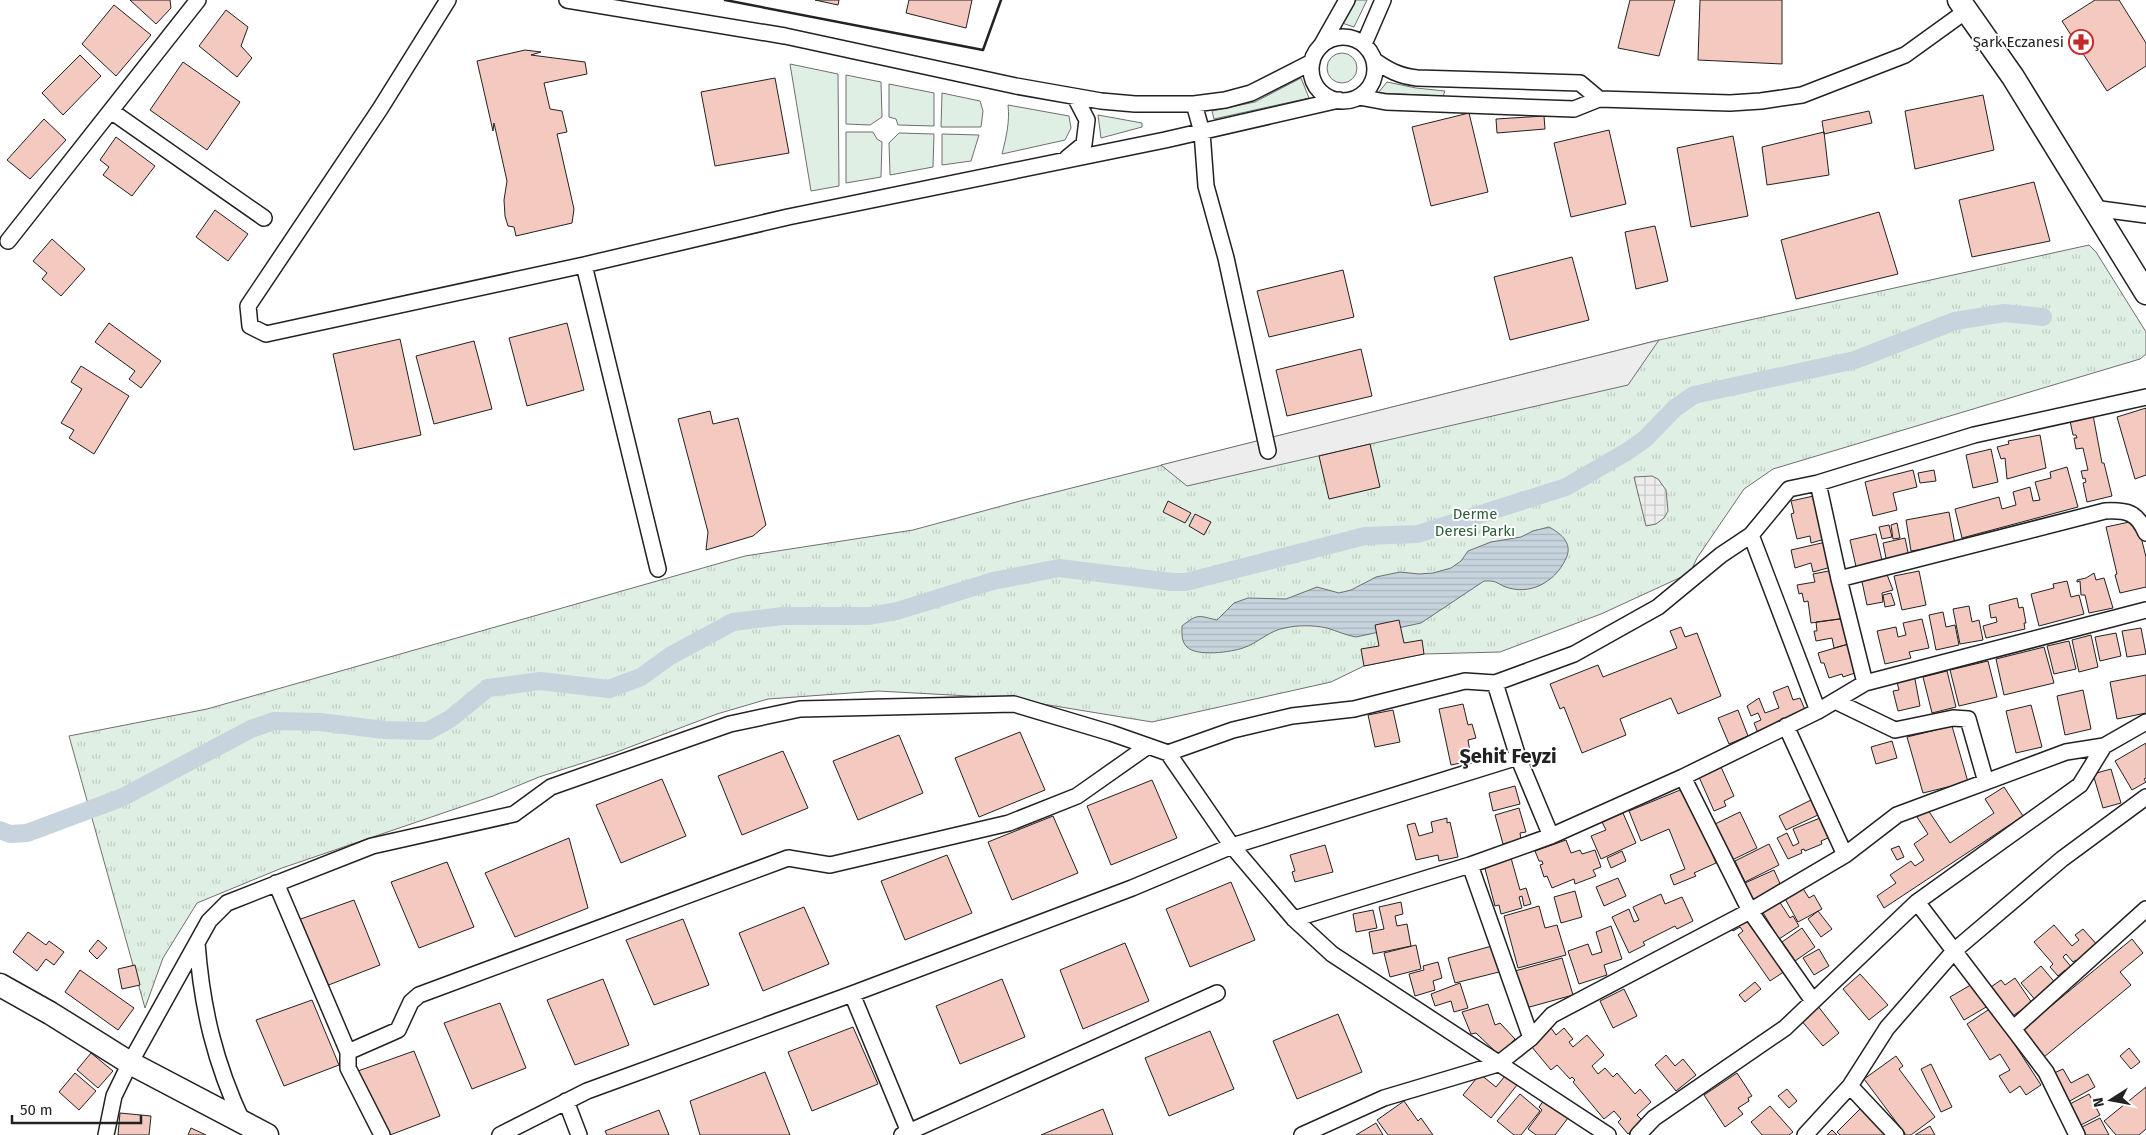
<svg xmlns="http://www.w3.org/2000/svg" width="2146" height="1135" viewBox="0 0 2146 1135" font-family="'Fira Sans',sans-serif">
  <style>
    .grass { fill: #e0efe3; stroke: #6f6f6f }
    .park { fill: url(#park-tufts); stroke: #6f6f6f }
    .parking { fill: #ededed; stroke: #6f6f6f }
    .plaza { fill: url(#plaza-grid); stroke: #6f6f6f }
    .water { fill: url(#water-rules); stroke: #6f6f6f }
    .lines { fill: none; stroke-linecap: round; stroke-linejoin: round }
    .canal { stroke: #c7d3dd; stroke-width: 18 }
    .building { fill: #f3c9c0; stroke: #222 }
    .street-casing { stroke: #222; stroke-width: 18 }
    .secondary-casing { stroke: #222; stroke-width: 25 }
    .street { stroke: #fff; stroke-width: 15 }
    .secondary { stroke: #fff; stroke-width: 22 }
    .wall { stroke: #222; stroke-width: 2.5 }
    .labels { text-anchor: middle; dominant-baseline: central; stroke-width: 4; stroke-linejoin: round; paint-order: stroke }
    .poi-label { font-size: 15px; fill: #222; stroke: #fff; text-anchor: end }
    .park-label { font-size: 15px; fill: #2f5e38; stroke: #fff }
    .district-label { font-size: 20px; font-weight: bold; fill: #222; stroke: #fff }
  </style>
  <defs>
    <pattern id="park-tufts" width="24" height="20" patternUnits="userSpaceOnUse" patternTransform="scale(1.25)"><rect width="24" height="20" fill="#e0efe3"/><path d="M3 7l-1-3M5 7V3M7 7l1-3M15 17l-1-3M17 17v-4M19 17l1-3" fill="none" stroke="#c0cdc2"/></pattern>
    <pattern id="plaza-grid" width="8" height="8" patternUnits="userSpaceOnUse" patternTransform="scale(1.25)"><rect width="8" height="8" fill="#ededed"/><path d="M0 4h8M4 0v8" fill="none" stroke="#cbcbcb"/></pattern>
    <pattern id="water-rules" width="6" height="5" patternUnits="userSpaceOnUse" patternTransform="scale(1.25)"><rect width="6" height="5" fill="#c7d3dd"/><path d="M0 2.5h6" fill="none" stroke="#abb5bd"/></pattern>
  </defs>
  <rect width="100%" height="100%" fill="#fff"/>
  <path class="grass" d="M1356 0H1367L1354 27 1342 23Z
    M1327 68a15 15 0 1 1 30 0a15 15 0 1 1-30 0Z
    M790 64 838 74 839 186 811 191Z
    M846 75 881 82 882 117 870 125 846 124Z
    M1301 78 1309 98 1214 119 1212 111 1255 102Z
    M1387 82 1416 88 1445 91 1443 96 1378 93Z
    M889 84 934 93V126L898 125 896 119 889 117Z
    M942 93 980 101 983 111 981 127H941Z
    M1008 105 1069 116 1071 128 1065 140 1002 154C1006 138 1010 122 1008 105Z
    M1098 115 1142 123V127L1101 138Z
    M846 132H873L877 139 882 142 881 177 846 183Z
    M899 133 934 134 933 167 890 175 889 143Z
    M942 134 979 135 971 161 942 165Z"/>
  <path class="park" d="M2089 245 2096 252 2146 332V354L2140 359 1773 469 1744 489 1697 558 1690 573 1601 614 1500 652 1424 654 1364 666 1331 682 1152 722 1006 698 878 691 768 699 717 714 614 753 539 777 493 796 282 868 197 903 163 958 145 1008 69 736 207 709 745 556 913 530 1020 501 1659 340Z"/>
  <path class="parking" d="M1659 340 1628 385 1187 486 1161 465Z"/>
  <path class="plaza" d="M1652 476 1658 479 1666 490 1668 511 1664 518 1656 524 1646 526 1634 477Z"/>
  <path class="water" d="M1549 527C1560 533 1572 542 1567 556 1558 579 1534 595 1509 588 1497 585 1499 580 1484 581L1421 623 1356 637C1345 635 1337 631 1327 628 1313 625 1298 625 1285 628 1270 630 1258 643 1243 648 1231 652 1197 657 1187 647 1181 641 1182 634 1182 626 1198 613 1199 616 1217 620L1234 603 1248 598 1286 599 1317 587 1339 593 1351 590 1376 577 1400 572 1419 574 1433 573 1451 568 1461 561 1468 551 1491 542 1521 537 1533 531Z"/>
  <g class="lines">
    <path class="canal" d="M0 830 10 834 27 833 121 798 251 729 274 721 320 722 384 730 428 731 450 719 488 688 540 681 609 689 641 677 670 656 733 622 783 616H869L897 611 993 581 1059 568 1172 582H1186L1365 536 1418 534 1566 487 1628 451 1645 439 1675 408 1694 395 1855 360 1955 321 2004 313 2043 317"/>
  </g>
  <path class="building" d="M130 0H170L171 8 156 24Z
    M815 0H839L838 5Z
    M909 0H972L966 28 906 13Z
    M1630 0H1675L1659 56 1618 48Z
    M1700 0H1782V64L1698 60Z
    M2095 0H2119L2146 43V66L2107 91 2062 21Z
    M114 5 151 35 116 76 82 44Z
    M226 10 248 27 241 46 252 58 237 77 199 46Z
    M525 50 541 52 531 55 585 62 587 74 544 83 550 109 562 111 567 132 557 134 574 209 572 223 516 236 514 227 508 226 505 216 504 200 507 181 494 123 493 131 477 61Z
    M80 55 101 76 63 115 42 93Z
    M183 62 240 102 207 150 150 110Z
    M775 78 789 153 715 166 701 92Z
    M1983 95 1994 150 1915 169 1905 111Z
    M1869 111 1872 123 1824 134 1822 121Z
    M1469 113 1488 192 1431 206 1412 127Z
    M1544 116 1545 129 1497 133 1496 119Z
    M44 119 66 140 30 179 7 160Z
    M1609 130 1626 204 1571 217 1554 143Z
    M1824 132 1829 175 1767 185 1762 147Z
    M1733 136 1748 216 1691 227 1677 148Z
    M116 137 155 166 132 196 103 175 109 167 100 160Z
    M2034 182 2050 241 1972 257 1959 200Z
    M215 210 248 234 228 261 196 237Z
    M1879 212 1898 274 1796 299 1781 240Z
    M1655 226 1668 281 1636 289 1625 232Z
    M52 239 85 269 61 296 42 279 47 273 33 261Z
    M1572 257 1589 320 1510 340 1494 277Z
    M1343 270 1354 317 1269 337 1257 291Z
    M109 323 161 361 141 388 129 379 135 371 95 342Z
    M567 323 584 390 527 406 509 338Z
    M400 339 421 435 354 450 333 354Z
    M474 341 492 409 434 424 416 356Z
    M1361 349 1372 396 1287 416 1276 370Z
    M81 366 129 396 94 454 69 438 74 430 61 423 82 389 71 382Z
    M2146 408V475L2135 479 2117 417Z
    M710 411 713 424 738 418 766 525 753 536 706 550 708 532 678 419Z
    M2093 415 2102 463H2104L2112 496 2087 502 2083 483 2086 482 2085 478 2083 479 2081 471 2088 470 2083 448 2076 449 2074 438H2077L2076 435H2073L2070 421Z
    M2040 435 2046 468 2007 479 2005 458 2001 459 1997 447 2009 444 2008 441Z
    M1370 444 1380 487 1329 499 1319 456Z
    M1991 449 1998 482 1973 488 1966 455Z
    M2067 467 2078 507 1962 538 1955 509 1999 497 2002 509 2016 505 2013 492 2030 487 2033 501 2040 500 2035 482 2051 478 2050 472Z
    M1913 470 1917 487 1893 493 1897 510 1873 516 1865 482Z
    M1934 470 1936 481 1920 483 1918 473Z
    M1818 495 1835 566 1813 572 1811 563 1795 568 1791 550 1826 542 1825 539 1811 543 1810 536 1797 539 1791 514 1794 513 1791 501Z
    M1168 501 1191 513 1185 523 1163 512Z
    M1949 512 1955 544 1911 551 1906 520Z
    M1195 514 1211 522 1204 535 1189 526Z
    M2134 521 2136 530 2139 529 2146 557V587L2120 593 2115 575 2117 574 2106 527Z
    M1897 523 1900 538 1893 539 1891 525Z
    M1889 525 1892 537 1882 539 1879 527Z
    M1876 534 1883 565 1857 571 1850 540Z
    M1905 538 1909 557 1887 563 1883 543Z
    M1834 570 1847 618 1811 623 1808 601 1804 602 1802 593 1799 594 1797 585 1815 582 1813 574Z
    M1919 571 1926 605 1902 610 1894 576Z
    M1886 572 1893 590 1882 593 1883 602 1867 605 1861 577Z
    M2094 573 2096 580 2104 578 2113 608 2089 613 2085 595H2081L2080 581 2077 582V580L2086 578Z
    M2067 581 2071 597 2079 595 2084 614 2039 626 2031 594 2054 588 2053 584Z
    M1891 593 1895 605 1885 607 1883 595Z
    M2017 598 2019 608 2023 607 2026 623H2024L2025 629 1986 638 1983 626 1997 622 1996 617 1991 618 1989 605Z
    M1969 606 1972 622 1979 620 1983 640 1960 644 1953 609Z
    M1943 612 1946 627 1955 625 1959 645 1936 650 1929 615Z
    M1847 618 1852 643 1834 648 1832 638 1816 641 1814 631H1817L1816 622Z
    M1922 619 1929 648 1909 652 1911 658 1885 664 1877 631 1896 627 1898 637 1906 635 1903 623Z
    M1399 620 1404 643 1422 640 1424 654 1364 666 1361 649 1379 646 1375 625Z
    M1681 627 1685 637 1697 633 1721 696 1678 714 1671 698 1620 719 1626 735 1582 753 1564 707 1560 709 1550 684 1598 665 1603 677 1677 648 1670 631Z
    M2141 628 2146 654 2127 657 2122 631Z
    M2116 633 2121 656 2100 661 2095 637Z
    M2091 635 2098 667 2079 672 2072 640Z
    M2069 641 2076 669 2054 674 2047 646Z
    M1852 643 1858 672 1843 677 1842 674 1829 678 1824 663H1821L1818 653Z
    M2044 647 2054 683 2004 695 1996 659Z
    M1988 661 1997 697 1959 706 1950 670Z
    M1947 671 1956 707 1932 713 1923 677Z
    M1914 674 1920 706 1898 711 1893 691 1899 690 1896 678Z
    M2146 675V713L2117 719 2110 682Z
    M1788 686 1793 700 1800 698 1806 712 1758 733 1754 723 1761 720 1758 713 1751 716 1747 706 1759 698 1765 713 1779 708 1773 692Z
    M2083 690 2091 729 2065 735 2057 696Z
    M1463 704 1468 725 1472 724 1476 738 1468 740 1470 752 1466 753V756L1468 755 1470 761 1451 765 1439 709Z
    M2031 705 2042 747 2016 753 2006 711Z
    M1393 710 1400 742 1375 747 1368 715Z
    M1738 710 1748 736 1729 744 1718 718Z
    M1952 726 1968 782 1923 793 1907 737Z
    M1020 732 1045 790 979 817 955 758Z
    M899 735 923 793 858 820 833 761Z
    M1892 741 1897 758 1876 764 1871 747Z
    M2146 743V778L2144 779 2146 782 2132 790 2115 761Z
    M783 751 808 808 742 835 718 776Z
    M1721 767 1734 796 1724 801 1726 806 1714 811 1699 777Z
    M2111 769 2121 803 2103 808 2093 774Z
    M662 779 686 836 621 863 596 805Z
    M1152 780 1177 838 1111 865 1087 806Z
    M1515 786 1520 804 1493 811 1489 793Z
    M2004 787 2023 816 1884 908 1877 896 1896 883 1890 875 1911 861 1915 866 1924 860 1914 844 1928 834 1917 817 1928 810 1950 843 1994 813 1985 799Z
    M1685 788 1716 863 1694 873 1696 876 1674 885 1670 875 1685 869 1669 829 1641 841 1629 811Z
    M1811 800 1818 815 1786 830 1779 816Z
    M1519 808 1526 832 1520 833 1521 839 1503 844 1495 815Z
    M1740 812 1757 848 1732 860 1715 824Z
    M1623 813 1636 843 1601 859 1591 836 1606 830 1602 822Z
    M1053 816 1078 873 1012 900 988 842Z
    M1447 818V823L1450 822 1458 857 1439 861 1438 855 1416 860 1407 825 1415 823 1419 836 1433 832 1431 822Z
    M1820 818 1828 838 1821 841 1822 844 1805 851 1804 849 1801 850 1802 853 1788 859 1777 838 1787 833 1793 846 1799 843 1793 829Z
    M569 838 588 908 515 937 485 873Z
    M1566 840 1571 853 1580 850 1582 854 1595 850 1601 867 1593 870 1596 876 1575 884 1574 879 1552 888 1547 876 1544 877 1540 865 1543 864 1542 861H1539L1535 851Z
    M1769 844 1779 865 1745 882 1735 861Z
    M1325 845 1333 872 1295 882 1292 872 1295 871 1290 855Z
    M1899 846 1904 857 1897 860 1891 849Z
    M1622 851 1626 861 1611 868 1607 858Z
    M947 855 972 913 905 940 881 881Z
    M1511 858 1520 890 1526 888 1531 904 1524 906 1522 896 1519 897 1522 908 1501 914 1499 905 1495 906 1484 865Z
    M447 862 474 927 419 948 391 882Z
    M1774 870 1782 888 1753 901 1745 883Z
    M1618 878 1626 896 1604 906 1596 887Z
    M1231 882 1255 940 1190 967 1166 909Z
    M1802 887 1809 898 1814 895 1822 909 1798 922 1784 897Z
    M1575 891 1582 917 1561 923 1554 897Z
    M1661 894 1665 904 1682 897 1693 921 1677 929 1675 926 1643 942 1645 945 1629 953 1612 917 1629 909 1634 922 1639 920 1633 907Z
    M354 900 380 965 326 986 298 920Z
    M1779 901 1790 918 1793 916 1799 926 1779 939 1762 911Z
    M1401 902 1403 914 1395 916 1397 926 1407 924 1411 946 1373 954 1369 932 1384 929 1379 907Z
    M1539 906 1545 928 1557 925 1566 955 1518 968 1504 916Z
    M804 907 829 964 763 991 739 933Z
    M1373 910 1377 928 1356 932 1353 914Z
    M1818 911 1832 929 1821 937 1808 919Z
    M1751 914 1791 967 1770 981 1738 935 1743 931 1740 927 1733 931 1731 928Z
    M683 919 709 985 654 1005 626 940Z
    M2054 925 2072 946 2079 940 2075 935 2083 929 2099 947 2079 964 2076 960 2073 962 2066 954 2063 957 2073 969 2068 974 2065 970 2058 976 2050 967 2053 964 2034 942Z
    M1611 926 1622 959 1604 965 1607 975 1579 984 1568 951 1588 944 1592 955 1602 952 1596 932Z
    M1802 928 1815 947 1795 961 1782 942Z
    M28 932 46 945 49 941 64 952 54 965 46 959 37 971 13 952Z
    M2132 939 2143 953 2120 972 2131 985 2044 1057 2022 1030Z
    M98 940 107 948 97 959 89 951Z
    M1125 943 1149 1001 1083 1029 1060 970Z
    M1416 945 1421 969 1390 977 1384 953Z
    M1492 946 1499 972 1455 983 1448 958Z
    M1819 949 1829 966 1814 975 1803 958Z
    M1562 958 1573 995 1526 1008 1515 971Z
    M1438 962 1442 978 1433 981 1435 990 1415 996 1409 974 1424 970 1423 966Z
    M135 965 140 985 122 989 118 969Z
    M2041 966 2057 985 2037 1002 2021 983Z
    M80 970 134 1008 118 1030 65 992Z
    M1860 974 1888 1005 1869 1020 1843 989Z
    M2015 978 2032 1003 2011 1017 1991 987 2001 980 2005 985Z
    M603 979 629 1045 575 1065 547 1000Z
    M1002 979 1025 1037 960 1064 936 1006Z
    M1755 982 1761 989 1745 1002 1739 995Z
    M1460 983 1468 1008 1454 1012 1451 1001 1435 1006 1431 994Z
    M1974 983 1988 1006 1964 1020 1950 997Z
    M1624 989 1637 1016 1613 1028 1600 1001Z
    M312 1000 339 1065 284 1086 256 1020Z
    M500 1003 526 1068 472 1089 444 1023Z
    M1488 1004 1495 1025 1500 1023 1515 1039 1499 1055 1476 1033 1471 1034 1462 1012Z
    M1817 1005 1839 1033 1823 1046 1800 1019Z
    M1991 1008 2041 1085 2026 1095 2020 1086 2010 1093 1999 1076 2010 1070 2000 1054 1990 1060 1967 1024Z
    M1338 1014 1362 1072 1297 1099 1273 1041Z
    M853 1027 878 1084 812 1111 788 1052Z
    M1551 1028 1556 1035 1564 1028 1573 1039 1569 1042 1573 1047 1587 1035 1604 1055 1592 1066 1598 1074 1605 1068 1613 1077 1617 1073 1635 1094 1640 1089 1651 1102 1637 1115 1643 1121 1628 1134 1618 1122 1621 1119 1614 1111 1604 1119 1573 1082 1575 1080 1572 1077 1570 1079 1557 1065 1551 1070 1531 1046Z
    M1210 1031 1234 1089 1169 1116 1145 1058Z
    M2129 1048 2140 1062 2131 1069 2120 1056Z
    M414 1051 440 1116 390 1135H385L358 1071Z
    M91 1053 113 1071 98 1088 77 1070Z
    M1666 1055 1675 1066 1683 1059 1696 1075 1676 1091 1655 1065Z
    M1896 1056 1903 1066 1899 1069 1935 1117 1911 1135H1906L1864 1079Z
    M1931 1064 1952 1107 1941 1112 1921 1069Z
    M2063 1069 2071 1083 2088 1074 2095 1087 2068 1102 2054 1073Z
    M765 1072 790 1135H700L690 1101Z
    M75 1073 96 1091 79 1110 59 1092Z
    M1737 1073 1752 1096 1748 1098 1749 1101 1738 1108 1743 1114 1725 1127 1704 1095Z
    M1480 1074 1496 1087 1505 1076 1517 1085 1491 1118 1463 1095Z
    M2146 1087V1129L2139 1135H2116L2104 1121Z
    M1787 1089 1797 1101 1789 1108 1778 1096Z
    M1520 1094 1540 1111 1521 1135H1514L1497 1121Z
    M2089 1094 2100 1115 2081 1125 2070 1104Z
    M1544 1100 1568 1118 1555 1135H1536L1528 1129 1542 1110 1539 1107Z
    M1404 1101 1418 1121 1421 1118 1433 1135H1388L1377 1120Z
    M1770 1106 1793 1132 1789 1135H1762L1751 1122Z
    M1862 1107 1889 1135H1840L1837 1132Z
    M1103 1109 1113 1135H1041Z
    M659 1110 669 1135H607L605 1131Z
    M120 1113 151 1116 149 1135H118Z
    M2100 1118 2109 1135H2086L2082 1127Z
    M1376 1123 1383 1135H1356Z
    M1930 1126 1935 1135H1915Z
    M191 1128 206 1135H188Z
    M1832 1130 1837 1135H1827Z"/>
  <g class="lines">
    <defs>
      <path id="street" d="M448 0 380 109 248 306 250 326 266 334 584 265 788 217 1165 140 1339 100
        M567 0 785 36 1016 86 1101 101 1135 104H1194L1225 100 1251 93 1312 62
        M1311 69a32 32 0 1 1 64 0a32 32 0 1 1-64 0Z
        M1364 44 1383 0
        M1321 46 1347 0
        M1359 97 1386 102 1574 109 1599 99 1580 83 1417 78C1399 76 1388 70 1374 60
        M1599 99 1730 103 1761 101 1802 95 1905 55 1966 11
        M1194 104 1202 132 1206 186 1226 258 1268 451
        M111 111 264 218
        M1067 158 1084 144 1087 120 1075 97
        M2093 208 2146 215
        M8 241 198 0
        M584 265 658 569
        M1818 483 1839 579 2105 511C2127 510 2137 512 2146 533
        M1751 535 1818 711
        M1839 579 1865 683
        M1835 701 1895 730 1953 718 1968 719 1986 782
        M1786 726 1845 855
        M1168 753 1232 846 1294 919 1332 954 1608 1135
        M1518 757 1551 836 1683 777 1818 711 1865 683 2146 610
        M1683 777 1750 911 1813 1001
        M1470 865 1531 1038
        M276 883 348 1052 398 1030 411 1002 419 995 788 858 830 865 1009 823 1077 796 1148 746
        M1917 902 2046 1072 2077 1135
        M1294 919 1470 865 1551 836
        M197 943C202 1009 215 1063 243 1123
        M852 994 909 1132
        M2014 1028 2146 909
        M348 1052V1068L382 1135
        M1850 1086 1896 1135
        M566 1101 579 1135
        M106 1135 114 1096 130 1063 209 921 227 903 372 846 514 814 551 787 730 724 800 709 1014 704 1111 733 1168 753 1233 730 1292 716 1354 709 1465 681 1495 683 1574 654 1658 607 1721 555 1751 535 1789 489 1818 483 1974 435 2146 397
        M500 1135 587 1091 852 994 1132 888 1232 846 1518 757 1495 683
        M902 1135 1217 993
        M1302 1135 1384 1098 1498 1064 1531 1038 1552 1015 1750 911 1845 855 1897 815 2066 752 2104 746
        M1638 1135 1654 1118 1785 1028 1917 902 2080 785 2104 746 2146 722
        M1805 1135 1850 1086 1887 1028 1955 950 2062 859 2146 797"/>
      <path id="secondary" d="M1959 0 2013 77 2146 293
        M0 985 50 1013 130 1063 267 1135"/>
    </defs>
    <use href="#street" class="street-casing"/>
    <use href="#secondary" class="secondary-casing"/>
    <use href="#street" class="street"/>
    <use href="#secondary" class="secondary"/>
    <path class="wall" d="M725 0 983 50 1001 0"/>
  </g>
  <defs>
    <symbol id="pharmacy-ring" viewBox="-11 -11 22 22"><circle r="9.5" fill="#fff" stroke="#c62828" stroke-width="1.5"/><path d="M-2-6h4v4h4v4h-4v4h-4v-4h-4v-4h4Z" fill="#c62828"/></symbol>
  </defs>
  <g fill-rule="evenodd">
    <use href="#pharmacy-ring" x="2067" y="28" width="28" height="28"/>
  </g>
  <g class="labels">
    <g class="poi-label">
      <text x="2064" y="42">Şark Eczanesi</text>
    </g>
    <g class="park-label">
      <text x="1475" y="514">Derme<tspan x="1475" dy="17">Deresi Parkı</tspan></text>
    </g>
    <g class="district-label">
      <text x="1508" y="756">Şehit Feyzi</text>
    </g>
  </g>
  <g transform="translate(2111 1100) rotate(259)" stroke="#ffffff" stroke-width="4" paint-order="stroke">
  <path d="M0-4L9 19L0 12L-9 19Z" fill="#222222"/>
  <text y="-8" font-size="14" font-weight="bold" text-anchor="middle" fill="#222222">N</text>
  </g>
  <path d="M12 1115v8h129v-8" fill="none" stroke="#222222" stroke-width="2.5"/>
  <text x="20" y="1115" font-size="15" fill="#222222" stroke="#ffffff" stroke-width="4" paint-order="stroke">50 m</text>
</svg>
